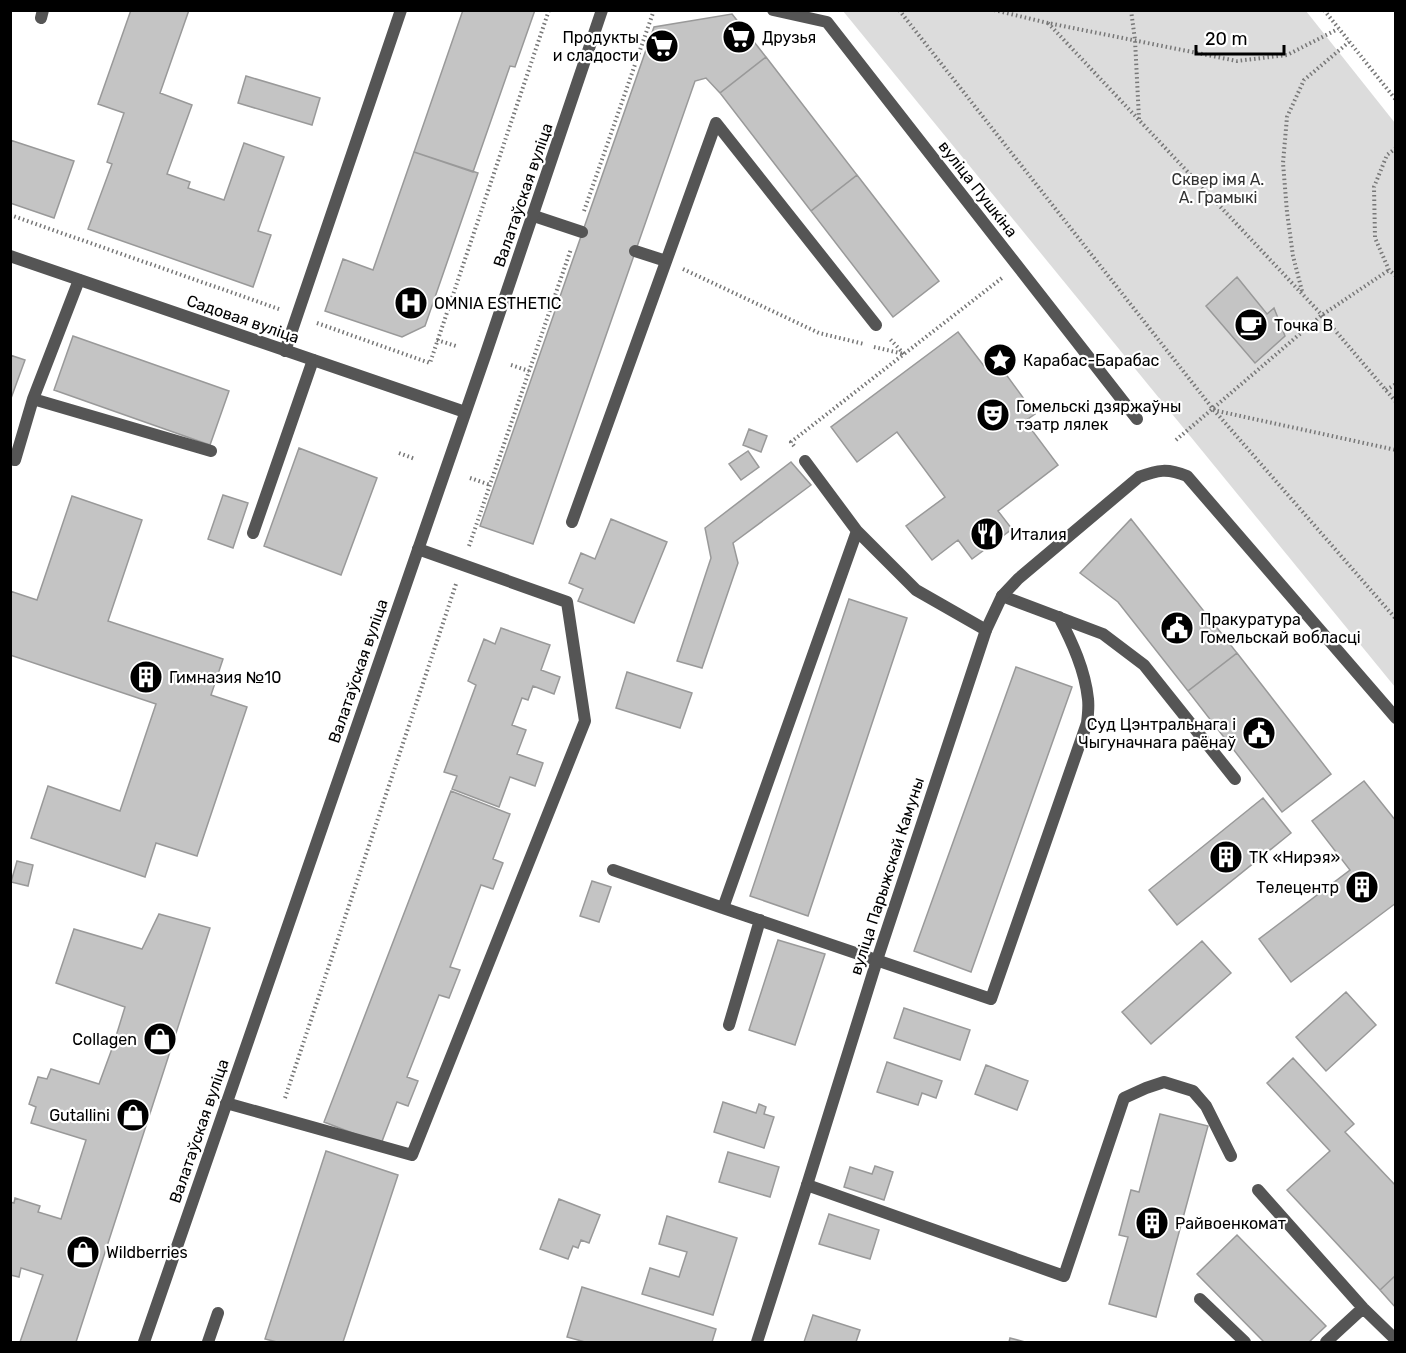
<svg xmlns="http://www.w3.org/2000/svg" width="1406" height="1353" viewBox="0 0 1406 1353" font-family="Rubik,sans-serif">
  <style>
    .green { fill: #dcdcdc }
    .building { fill: #c4c4c4; stroke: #999; stroke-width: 1.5 }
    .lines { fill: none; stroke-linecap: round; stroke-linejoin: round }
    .path { stroke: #777; stroke-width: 4; stroke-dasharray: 1.5 3; stroke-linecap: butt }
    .service { stroke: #555; stroke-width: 12 }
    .pedestrian { stroke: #555; stroke-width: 12 }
    .minor { stroke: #555; stroke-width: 12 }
    .tertiary { stroke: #555; stroke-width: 12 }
    .labels { text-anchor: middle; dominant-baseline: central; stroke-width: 4.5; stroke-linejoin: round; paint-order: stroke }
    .poi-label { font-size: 16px; fill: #000; stroke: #fff; text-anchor: start }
    .park-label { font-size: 16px; fill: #333; stroke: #fff }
    .street-label { font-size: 16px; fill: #000; stroke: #fff }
  </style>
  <rect width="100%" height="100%" fill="#fff"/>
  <path class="green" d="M843 11H1306L1395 123V687Z"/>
  <path class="building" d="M131 10H189L160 93 192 105 167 174 190 182 188 188 224 200 244 143 284 157 258 231 271 235 253 287 88 229 112 164 107 162 124 113 98 104Z
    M463 10H535L515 67 510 66 473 172 414 152Z
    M732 14 766 57 720 93 706 78 695 81 533 544 480 526 654 27Z
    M766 57 857 175 811 211 720 93Z
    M246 76 320 98 312 125 238 103Z
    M10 140 74 161 54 218 10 203Z
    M414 152 478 173 425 326 402 337 325 311 343 259 373 270Z
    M857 175 939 281 893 317 811 211Z
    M1237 277 1267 314 1274 308 1285 336 1255 363 1206 306Z
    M958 332 987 370 997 362 1035 414 1025 421 1058 465 998 511 1012 529 972 559 958 540 932 560 906 526 945 497 897 432 857 462 831 427Z
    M73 336 229 391 210 445 54 390Z
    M10 355 25 360 10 401Z
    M749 429 767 436 761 452 743 445Z
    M299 448 377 478 341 575 264 546Z
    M748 451 759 467 741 480 729 464Z
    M791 462 811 485 733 543 738 563 702 668 677 661 711 558 705 528Z
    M223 495 248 503 233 548 208 539Z
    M72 496 142 520 108 621 223 659 211 695 247 707 197 856 156 843 145 877 31 838 48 786 120 811 156 704 10 655V591L37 600Z
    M611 519 667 542 634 623 578 601 583 589 569 583 581 553 595 559Z
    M1131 519 1237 653 1188 691 1118 602 1080 573Z
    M849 599 907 618 808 916 750 896Z
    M501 628 550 645 541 670 560 677 554 694 533 686 528 700 522 698 512 725 526 730 517 754 543 763 535 786 510 777 499 807 452 789 457 776 444 772 476 685 468 681 484 639 495 644Z
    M1237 653 1331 774 1282 812 1188 691Z
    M1016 667 1072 687 971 972 914 951Z
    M627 672 692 693 680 728 616 708Z
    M1364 781 1396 821V903L1291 982 1259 939 1350 870 1312 821Z
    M451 791 510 814 493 859 503 863 493 889 481 885 450 967 460 970 449 998 439 995 407 1077 418 1081 408 1106 397 1102 381 1144 324 1122Z
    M1263 798 1291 833 1177 925 1149 890Z
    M17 861 33 865 28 886 11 882Z
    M592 881 611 887 599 922 580 916Z
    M159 914 210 928 76 1342H20L43 1275 21 1268 19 1277 10 1275V1202L14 1203 15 1198 40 1206 38 1212 61 1219 86 1140 31 1123 36 1107 29 1104 38 1077 47 1079 51 1069 99 1084 113 1046 125 1007 56 983 74 929 142 949Z
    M778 940 825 954 795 1045 749 1030Z
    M1202 941 1231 973 1151 1044 1122 1012Z
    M1346 992 1376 1025 1326 1071 1296 1037Z
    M904 1008 970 1030 960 1060 894 1038Z
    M1293 1058 1354 1124 1345 1132 1396 1186V1275L1380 1290 1287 1190 1330 1151 1267 1083Z
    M887 1062 942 1081 936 1098 922 1093 918 1105 877 1092Z
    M986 1065 1028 1081 1017 1110 975 1094Z
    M723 1102 756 1113 759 1104 766 1107 764 1114 774 1117 764 1148 714 1132Z
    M1160 1114 1208 1126 1156 1317 1109 1304 1128 1237 1119 1235 1131 1190 1139 1192Z
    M326 1151 398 1175 343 1342H277L265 1339Z
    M728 1152 779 1167 770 1197 719 1182Z
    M875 1166 893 1172 884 1200 844 1187 850 1167 872 1174Z
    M559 1199 600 1215 589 1243 581 1240 578 1248 573 1246 568 1259 540 1249Z
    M829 1214 879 1230 870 1259 819 1244Z
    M667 1216 737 1238 713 1315 642 1294 650 1268 679 1277 687 1252 659 1244Z
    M1237 1235 1326 1326 1309 1342H1264L1197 1274Z
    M1396 1275V1308L1380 1290Z
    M582 1287 716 1329 712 1342H585L567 1337Z
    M813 1315 860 1330 856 1342H804Z
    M1010 1338 1025 1342H1009Z"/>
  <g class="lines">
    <path class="path" d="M899 10 1213 409 1396 619
      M994 10 1048 23 1237 61 1287 55 1338 29
      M1131 10 1135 40 1139 119
      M1324 10 1396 100
      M1048 23 1322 315 1396 402
      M1396 148 1387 155 1374 187 1375 238 1389 270 1396 276
      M584 211 654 10
      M10 215 279 309
      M683 269 819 333 864 344
      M1302 291 1293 256 1287 212 1283 163 1287 117 1304 80 1349 42
      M317 323 430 363 549 10
      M437 340 456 346
      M874 347 904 354 1002 278
      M511 365 529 371
      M1386 390 1396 384
      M1213 410 1396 450
      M1176 440 1322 315 1389 270
      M794 446 791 442 904 354 889 338
      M399 453 415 459
      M470 478 490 485
      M469 546 571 249
      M285 1098 456 584"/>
    <path class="service" d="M41 18 43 10
      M716 123 876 325
      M534 216 582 232
      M635 251 666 261
      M79 280 33 399 211 451
      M285 351 401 10
      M10 459 15 460 33 399
      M805 461 857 531 916 590 986 630
      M572 522 716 123
      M857 531 723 908 991 999 1087 723C1088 715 1089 707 1088 699 1085 670 1072 642 1059 617
      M253 533 313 360
      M1002 596 1103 634 1144 665 1235 779
      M613 870 723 908
      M729 1025 760 920
      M226 1103 412 1155 585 721 567 602 418 549
      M807 1185 1064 1276 1124 1098 1146 1088 1164 1082 1193 1091 1206 1106 1231 1156
      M1258 1190 1363 1308 1396 1340
      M1200 1299 1245 1342
      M208 1342 218 1313
      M1326 1342 1363 1308"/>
    <path class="pedestrian" d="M773 10 827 22 1137 419"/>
    <path class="minor" d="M10 256 465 412
      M757 1342 807 1185 877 960 986 630 1002 596 1018 579 1139 477C1158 470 1167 468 1187 476L1396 718"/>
    <path class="tertiary" d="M144 1342 485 356 602 10"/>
  </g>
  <defs>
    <symbol id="supermarket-disc" viewBox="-11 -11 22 22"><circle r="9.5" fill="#000" stroke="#fff"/><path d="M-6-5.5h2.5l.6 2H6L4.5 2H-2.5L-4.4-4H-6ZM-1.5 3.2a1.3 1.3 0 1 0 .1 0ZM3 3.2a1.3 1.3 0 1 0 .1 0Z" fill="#fff"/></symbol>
    <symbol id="hospital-disc" viewBox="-11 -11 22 22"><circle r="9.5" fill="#000" stroke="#fff"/><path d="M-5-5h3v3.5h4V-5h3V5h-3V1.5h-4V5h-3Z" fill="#fff"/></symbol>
    <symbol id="cafe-disc" viewBox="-11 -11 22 22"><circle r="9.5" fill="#000" stroke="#fff"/><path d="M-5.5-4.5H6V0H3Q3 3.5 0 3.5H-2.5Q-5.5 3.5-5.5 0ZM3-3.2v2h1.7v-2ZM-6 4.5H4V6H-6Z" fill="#fff"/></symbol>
    <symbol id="sight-disc" viewBox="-11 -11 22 22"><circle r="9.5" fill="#000" stroke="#fff"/><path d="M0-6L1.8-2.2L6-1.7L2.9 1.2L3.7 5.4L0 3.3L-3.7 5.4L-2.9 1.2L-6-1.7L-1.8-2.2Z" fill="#fff"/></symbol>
    <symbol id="theatre-disc" viewBox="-11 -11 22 22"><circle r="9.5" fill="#000" stroke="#fff"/><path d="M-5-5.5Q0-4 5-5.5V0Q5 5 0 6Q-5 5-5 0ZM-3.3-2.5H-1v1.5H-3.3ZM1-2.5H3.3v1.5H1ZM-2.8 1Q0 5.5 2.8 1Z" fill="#fff"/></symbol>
    <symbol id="restaurant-disc" viewBox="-11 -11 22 22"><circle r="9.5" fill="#000" stroke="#fff"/><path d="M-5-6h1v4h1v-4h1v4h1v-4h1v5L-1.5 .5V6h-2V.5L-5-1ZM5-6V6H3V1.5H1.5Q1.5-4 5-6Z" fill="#fff"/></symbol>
    <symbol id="civic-disc" viewBox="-11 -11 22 22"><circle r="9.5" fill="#000" stroke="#fff"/><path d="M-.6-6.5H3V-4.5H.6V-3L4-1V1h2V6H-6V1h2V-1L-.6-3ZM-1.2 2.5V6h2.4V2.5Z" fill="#fff"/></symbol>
    <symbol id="building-disc" viewBox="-11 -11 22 22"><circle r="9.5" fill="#000" stroke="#fff"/><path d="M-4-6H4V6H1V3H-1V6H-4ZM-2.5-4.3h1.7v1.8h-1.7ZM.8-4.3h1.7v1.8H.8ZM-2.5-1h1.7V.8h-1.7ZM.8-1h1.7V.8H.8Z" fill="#fff"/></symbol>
    <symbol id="shop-disc" viewBox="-11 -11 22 22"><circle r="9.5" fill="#000" stroke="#fff"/><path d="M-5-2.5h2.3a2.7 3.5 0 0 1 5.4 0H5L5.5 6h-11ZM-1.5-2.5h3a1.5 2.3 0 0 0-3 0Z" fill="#fff"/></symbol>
  </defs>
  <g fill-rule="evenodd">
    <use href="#supermarket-disc" x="720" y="18" width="38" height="38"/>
    <use href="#supermarket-disc" x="643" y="27" width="38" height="38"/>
    <use href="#hospital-disc" x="392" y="284" width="38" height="38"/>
    <use href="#cafe-disc" x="1232" y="306" width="38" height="38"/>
    <use href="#sight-disc" x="981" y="341" width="38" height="38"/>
    <use href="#theatre-disc" x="974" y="396" width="38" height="38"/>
    <use href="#restaurant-disc" x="968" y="515" width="38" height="38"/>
    <use href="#civic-disc" x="1158" y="609" width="38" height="38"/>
    <use href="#building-disc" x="127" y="658" width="38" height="38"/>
    <use href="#civic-disc" x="1240" y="714" width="38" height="38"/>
    <use href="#building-disc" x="1207" y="838" width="38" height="38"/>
    <use href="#building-disc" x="1343" y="868" width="38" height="38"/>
    <use href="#shop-disc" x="141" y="1020" width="38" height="38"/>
    <use href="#shop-disc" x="114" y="1096" width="38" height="38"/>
    <use href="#building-disc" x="1133" y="1204" width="38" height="38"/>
    <use href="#shop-disc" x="64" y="1233" width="38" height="38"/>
  </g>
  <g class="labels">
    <g class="poi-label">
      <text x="639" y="37" text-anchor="end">Продукты<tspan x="639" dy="18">и сладости</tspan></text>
      <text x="762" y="37">Друзья</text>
      <text x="434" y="303">OMNIA ESTHETIC</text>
      <text x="1274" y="325">Точка В</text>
      <text x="1023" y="360">Карабас-Барабас</text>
      <text x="1016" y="406">Гомельскі дзяржаўны<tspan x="1016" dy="18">тэатр лялек</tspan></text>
      <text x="1010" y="534">Италия</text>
      <text x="1200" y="619">Пракуратура<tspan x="1200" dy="18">Гомельскай вобласці</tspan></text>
      <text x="169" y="677">Гимназия №10</text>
      <text x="1236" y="724" text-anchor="end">Суд Цэнтральнага і<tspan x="1236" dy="18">Чыгуначнага раёнаў</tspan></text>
      <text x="1249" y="857">ТК «Нирэя»</text>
      <text x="1339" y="887" text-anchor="end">Телецентр</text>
      <text x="137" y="1039" text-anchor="end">Collagen</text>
      <text x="110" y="1115" text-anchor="end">Gutallini</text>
      <text x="1175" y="1223">Райвоенкомат</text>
      <text x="106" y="1252">Wildberries</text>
    </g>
    <g class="park-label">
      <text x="1218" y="179">Сквер імя А.<tspan x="1218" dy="18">А. Грамыкі</tspan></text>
    </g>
    <g class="street-label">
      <text transform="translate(978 189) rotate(52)">вуліца Пушкіна</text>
      <text transform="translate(523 195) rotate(-71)">Валатаўская вуліца</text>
      <text transform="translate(243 319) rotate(19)">Садовая вуліца</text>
      <text transform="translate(358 671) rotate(-71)">Валатаўская вуліца</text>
      <text transform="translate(887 876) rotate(-72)">вуліца Парыжскай Камуны</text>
      <text transform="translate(199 1131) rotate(-71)">Валатаўская вуліца</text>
    </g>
  </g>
  <rect width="1406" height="1353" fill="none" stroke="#000000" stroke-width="24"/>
  <path d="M1196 45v9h88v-9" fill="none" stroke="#000000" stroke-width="3"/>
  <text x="1205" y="45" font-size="18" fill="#000000" stroke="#ffffff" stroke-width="4.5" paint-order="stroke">20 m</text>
</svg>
